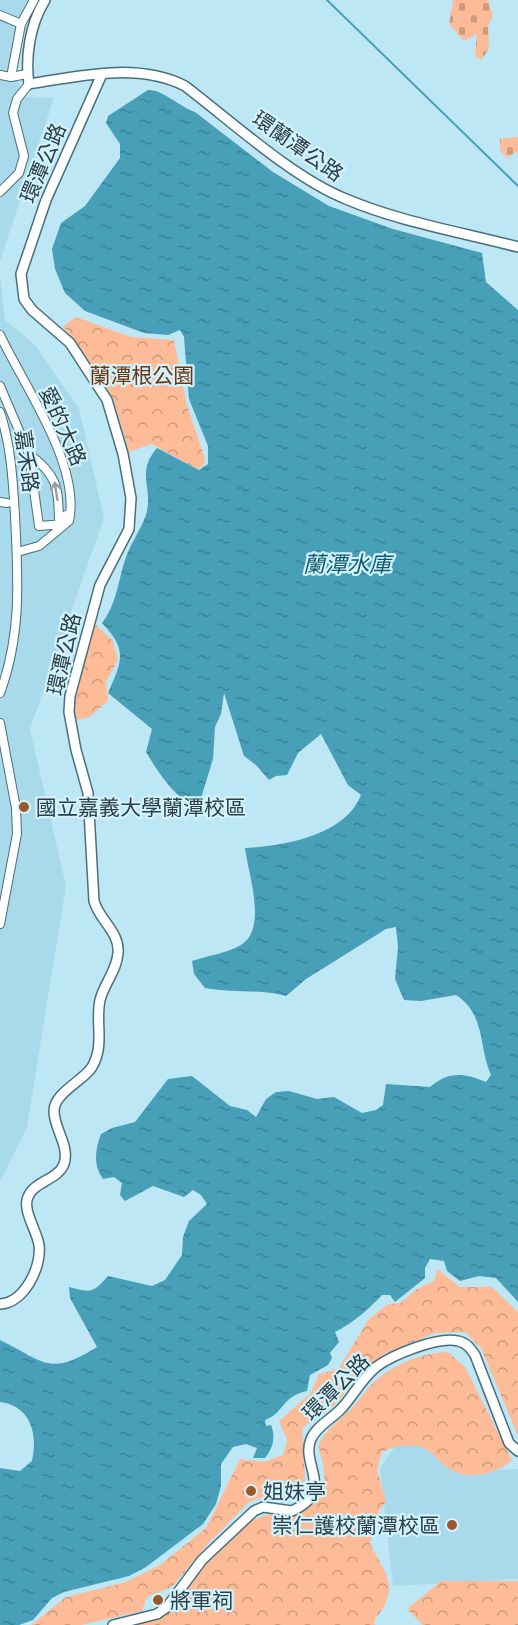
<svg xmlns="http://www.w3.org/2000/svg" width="518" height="1625" viewBox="0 0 518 1625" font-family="Montserrat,'Noto Sans TC',sans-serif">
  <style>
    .built { fill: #a9daeb }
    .forest { fill: url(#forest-crowns) }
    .cemetery { fill: url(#cemetery-stones) }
    .water { fill: url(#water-ripples) }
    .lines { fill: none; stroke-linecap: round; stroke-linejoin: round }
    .stream { stroke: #479fb8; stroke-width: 2 }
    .minor-casing { stroke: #496f7b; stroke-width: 10 }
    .tertiary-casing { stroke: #496f7b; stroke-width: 12 }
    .minor { stroke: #fff; stroke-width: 8 }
    .tertiary { stroke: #fff; stroke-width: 9 }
    .oneway { stroke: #969ea2 }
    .poi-dot { fill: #9c562c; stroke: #d1f3fe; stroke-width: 2 }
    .labels { text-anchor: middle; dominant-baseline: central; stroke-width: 4.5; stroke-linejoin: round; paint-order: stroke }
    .street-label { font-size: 21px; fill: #2e3e44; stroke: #d1f3fe }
    .park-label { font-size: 21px; fill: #6f340c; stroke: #d1f3fe }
    .poi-label { font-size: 21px; fill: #2e3e44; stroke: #d1f3fe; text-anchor: start }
    .water-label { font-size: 22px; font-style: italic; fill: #115a6c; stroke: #d1f3fe }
  </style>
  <defs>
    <pattern id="forest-crowns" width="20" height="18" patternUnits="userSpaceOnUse" patternTransform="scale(1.5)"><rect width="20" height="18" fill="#fdbb97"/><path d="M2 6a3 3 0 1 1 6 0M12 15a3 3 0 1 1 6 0" fill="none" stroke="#cd997d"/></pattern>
    <pattern id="cemetery-stones" width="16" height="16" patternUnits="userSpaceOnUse" patternTransform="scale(1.5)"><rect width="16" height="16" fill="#fdbb97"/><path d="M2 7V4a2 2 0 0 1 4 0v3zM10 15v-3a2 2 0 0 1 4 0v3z" fill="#cd997d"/></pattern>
    <pattern id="water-ripples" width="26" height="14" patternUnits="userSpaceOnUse" patternTransform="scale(1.5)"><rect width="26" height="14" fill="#479fb8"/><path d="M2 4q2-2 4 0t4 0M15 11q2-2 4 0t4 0" fill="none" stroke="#3c8397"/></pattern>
  </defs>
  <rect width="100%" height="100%" fill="#bde7f5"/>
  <path class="built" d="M0 0H35L29 11 12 69 26 97 54 98 0 261Z
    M0 275 5 320 35 345 79 409 104 518 30 729 66 886 27 1127 0 1182Z
    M396 1445H420L459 1471 518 1469V1579L393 1586 380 1468Z"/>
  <path class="forest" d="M76 317 131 337 174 340 186 402 205 459 203 466 198 469 151 444 129 452 113 399 99 375 63 326Z
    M96 625 112 640 118 659 106 682 108 701 88 718 72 720 73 698 83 668 87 637Z
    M437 1269 460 1287H492L518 1312V1436L481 1348 465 1332 435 1333 384 1354 365 1369 333 1407 302 1428 305 1480 299 1502 279 1492 249 1502 207 1545 172 1587 147 1597 142 1611 81 1625H31L66 1597 126 1582 160 1565 206 1528 240 1459 264 1462 283 1455 287 1440 279 1421 311 1393 319 1374 338 1369 369 1319 388 1304 400 1303 417 1289 434 1281Z
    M448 1352 465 1367 512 1460C498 1473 470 1481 451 1470 443 1466 437 1457 430 1452 417 1441 395 1445 382 1452L377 1470 386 1502 379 1511 370 1544C388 1577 400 1589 374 1621L375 1625H117C136 1621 158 1620 173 1608 186 1598 191 1578 201 1566 213 1551 233 1533 249 1523 274 1506 298 1523 318 1494 329 1478 323 1463 318 1446 327 1428 337 1423 351 1409 360 1400 366 1389 375 1381 396 1363 421 1353 448 1352Z
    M441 1581H518V1625H423L407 1609Z"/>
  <path class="cemetery" d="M453 0H488L493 16 488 26 489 49 481 60 475 56 477 34 464 41 449 24Z
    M518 137V151L507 158 500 150V139Z"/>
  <path class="water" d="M148 90C162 89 180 107 195 112L273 172 329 206 393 229 482 253 486 282 518 310V1302L496 1278 479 1276 460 1281 447 1271 444 1261 430 1259 425 1268V1278L395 1302 390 1295H382C368 1310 353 1323 335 1332L339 1342 330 1353 332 1358 328 1365 310 1375 307 1391C282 1396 284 1413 265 1420L266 1426 271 1425C276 1437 273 1448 265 1458H253L257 1448 246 1444 233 1447 221 1464V1486L216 1504 203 1524 146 1567 129 1576 64 1592 52 1598 33 1620 19 1625H0V1468L20 1471 32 1461C38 1434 31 1406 0 1402V1340C45 1362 49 1377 97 1347L70 1298 69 1287C92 1293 93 1293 108 1276L152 1286 165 1280 182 1255 183 1237 189 1221 207 1204 201 1195 193 1190 184 1197 153 1186 125 1201 120 1195 122 1183 114 1177 103 1179C93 1165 95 1150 101 1134L112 1128 135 1122 168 1079 192 1076 230 1106 247 1110 256 1117 266 1099 276 1092 289 1091 317 1099 334 1097 362 1113 376 1110 383 1105 386 1084 430 1087C449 1071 463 1073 486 1082L491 1075C478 1045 486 1015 456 995L421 1001 404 1000 395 979 398 947 396 927 386 929 306 979 286 996C259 989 232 993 205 988L194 974 192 961C207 956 227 953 241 945 268 929 248 873 245 848 283 846 345 836 361 795L348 785 321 734 298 753 287 775 276 776 269 780 256 765 244 756 224 693 221 714 215 727 213 759 198 808C175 799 158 772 146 752L152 729 108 693C122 661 128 650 102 623 117 604 118 580 126 557 131 543 141 529 146 515 154 487 135 474 157 448L199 470 208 464V446L189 399 184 337 180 330 168 335 144 333 85 311 65 293 55 269 52 249 61 223 85 206 120 158V144L106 123 108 116Z"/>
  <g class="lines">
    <path class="stream" d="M327 0 518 186"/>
    <defs>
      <path id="minor" d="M0 15 21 24
        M0 75 11 77 27 74
        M11 77 21 24 34 0
        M0 192 19 173 24 156 13 113 17 99 29 84
        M0 335C24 386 81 465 69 521L39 546 17 552
        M0 386 29 454 39 526 64 524
        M0 412C11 445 13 482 15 516 18 577 22 634 0 693
        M29 454C57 475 58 486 59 519L68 514
        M0 502 7 503
        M0 723 16 808 17 834 0 924"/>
      <path id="tertiary" d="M45 0C30 24 25 57 29 84 79 76 138 62 185 86 231 121 293 178 346 199 400 222 461 232 518 247
        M0 1304C24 1303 42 1267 39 1245 37 1231 22 1210 28 1197 34 1181 58 1180 64 1164 70 1146 54 1129 54 1111 54 1093 83 1081 92 1067 105 1045 95 1023 100 1000 104 984 117 970 118 953 120 932 99 920 94 901L88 793 76 750 69 712 70 696 100 585 129 529 131 498 123 454 107 400 70 343 32 310 24 299 21 274 46 200 102 74
        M113 1625 157 1614 167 1607 202 1560 254 1511 263 1507 292 1511C336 1491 300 1464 311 1439 316 1427 331 1419 340 1410 353 1397 361 1379 376 1367 392 1355 438 1336 458 1341 467 1343 471 1349 475 1355L509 1443 518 1451"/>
    </defs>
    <use href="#minor" class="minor-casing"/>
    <use href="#tertiary" class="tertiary-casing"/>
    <use href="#minor" class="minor"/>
    <use href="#tertiary" class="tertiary"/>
  </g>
  <defs><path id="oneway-shaft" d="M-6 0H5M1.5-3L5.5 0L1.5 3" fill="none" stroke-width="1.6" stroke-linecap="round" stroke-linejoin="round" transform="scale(1.5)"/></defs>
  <use class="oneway" href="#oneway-shaft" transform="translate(56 491) rotate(-99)"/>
  <g class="poi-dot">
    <circle cx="24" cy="807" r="6"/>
    <circle cx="251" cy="1491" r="6"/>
    <circle cx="452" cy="1525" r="6"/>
    <circle cx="158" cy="1600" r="6"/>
  </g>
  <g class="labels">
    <g class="street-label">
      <text transform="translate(298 146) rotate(35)">環蘭潭公路</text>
      <text transform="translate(43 163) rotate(-67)">環潭公路</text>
      <text transform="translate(63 426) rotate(66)">愛的大路</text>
      <text transform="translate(27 461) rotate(82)">嘉禾路</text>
      <text transform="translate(64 654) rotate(-77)">環潭公路</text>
      <text transform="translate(336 1387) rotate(-45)">環潭公路</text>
    </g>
    <g class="park-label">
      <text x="142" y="375">蘭潭根公園</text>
    </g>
    <g class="poi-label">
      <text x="36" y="807">國立嘉義大學蘭潭校區</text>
      <text x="263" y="1491">姐妹亭</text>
      <text x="440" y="1525" text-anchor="end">崇仁護校蘭潭校區</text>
      <text x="170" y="1600">將軍祠</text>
    </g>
    <g class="water-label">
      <text x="347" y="564">蘭潭水庫</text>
    </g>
  </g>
</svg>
